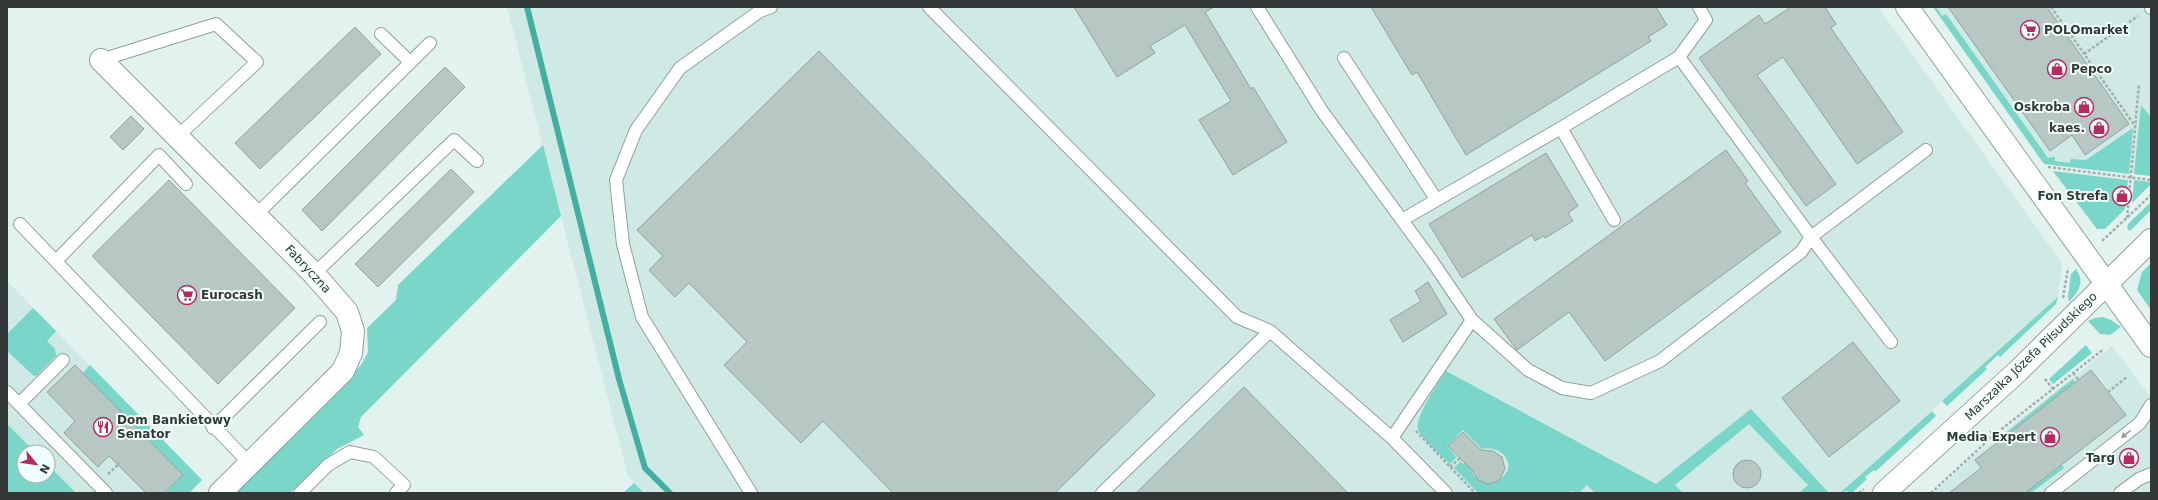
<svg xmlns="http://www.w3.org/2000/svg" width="2158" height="500" viewBox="0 0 2158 500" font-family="'DejaVu Sans',sans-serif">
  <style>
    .built { fill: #cfe9e4; fill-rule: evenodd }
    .green { fill: #79d6c8 }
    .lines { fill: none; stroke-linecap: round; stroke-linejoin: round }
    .stream { stroke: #41afa1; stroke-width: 6 }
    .building { fill: #b7c8c4; stroke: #93a29f }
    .service-casing { stroke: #91a09d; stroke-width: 14 }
    .minor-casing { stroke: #91a09d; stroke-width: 24 }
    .tertiary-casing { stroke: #91a09d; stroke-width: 24 }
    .path { stroke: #a2afad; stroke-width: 2.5; stroke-dasharray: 3 2; stroke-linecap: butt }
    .service { stroke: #fff; stroke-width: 12 }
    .minor { stroke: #fff; stroke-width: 22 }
    .tertiary { stroke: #fff; stroke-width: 22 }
    .oneway { fill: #989c9b }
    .labels { text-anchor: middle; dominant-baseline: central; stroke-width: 4; stroke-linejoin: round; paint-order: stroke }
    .poi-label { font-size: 12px; font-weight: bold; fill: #313837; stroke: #f1fffc; text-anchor: end }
    .street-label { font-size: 12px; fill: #313837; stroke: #f1fffc }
  </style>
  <rect width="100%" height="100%" fill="#e1f2ef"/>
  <path class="built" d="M507 7H1878L2062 263 2058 297 1840 493H644L628 476Z
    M1933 7H2151V176L2044 164Z
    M7 281 202 480 189 493H7ZM24 452H48V476H24Z
    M2112 346 2151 398V493H1934L1973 457Z"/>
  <path class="green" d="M1933 7H1936L1942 16 1946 14 2048 158 2055 157V161L2070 163 2071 159 2086 160 2133 128 2129 174 2044 164Z
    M2141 105 2151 117V176L2134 174Z
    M543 145 561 216 361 417 358 427 364 435 337 449 290 493H232L361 365 368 352 367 328 396 300 398 285Z
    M2053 171 2128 180 2125 209 2105 229H2097Z
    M2134 180 2151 182V184L2132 203Z
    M2151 202V210L2130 231 2127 228 2128 224Z
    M2151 263V310L2137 290 2142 272Z
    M2076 269C2085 282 2079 291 2069 302L2068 297 2071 274Z
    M2058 297 2056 304 2000 357 1998 355 1985 367 1987 369 1947 406 1942 401Z
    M33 308 56 331 47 341 55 349 56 356 37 375 34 376 7 351V334Z
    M2103 317 2111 320 2121 327 2110 335 2100 334 2088 321 2095 318Z
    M2086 345 2092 353 2053 384 2049 379Z
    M90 365 202 480 189 493H165L183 475 83 373Z
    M1446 371 1656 484 1751 409 1829 493H1799L1808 485 1749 424 1675 485 1683 493H1595L1587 485 1579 493 1572 491 1569 493H1478L1454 468 1461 461 1463 464 1471 456C1463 500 1527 480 1503 454 1497 449 1490 447 1482 449L1463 430 1447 446 1457 457 1450 464C1442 456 1421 439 1418 429 1414 418 1439 382 1446 371Z
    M2073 379 2075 382 2004 437 2003 435Z
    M1932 411 1936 416 1876 471 1874 470 1865 477 1867 479 1852 493 1846 491 1840 493Z
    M7 424 35 452H24V476H48V465L76 493H7Z
    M2062 465 2064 468 2031 493H2025Z
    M634 483 644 493H623Z"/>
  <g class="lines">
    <path class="stream" d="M527 7 619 379 645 468 670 493"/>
  </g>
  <path class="building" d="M1074 7H1214L1205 12 1251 89 1253 87 1287 142 1233 175 1199 120 1231 101 1185 25 1150 46 1155 53 1117 77Z
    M1371 7H1656L1667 25 1648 37 1651 41 1466 155 1417 72 1412 75Z
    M1791 7H1825L1836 24 1831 28 1903 132 1857 164 1783 57 1757 75 1836 184 1806 206 1699 58 1759 15 1765 24Z
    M1948 7H2047L2129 124 2085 155 2072 135 2050 151Z
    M355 27 381 54 260 169 235 143Z
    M819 51 1155 395 1055 493H893L823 421 801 443 724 365 747 342 689 283 675 297 649 270 663 256 637 230Z
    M445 67 465 87 322 231 302 210Z
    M131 116 144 129 123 150 110 137Z
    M1726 150 1748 181 1745 183 1781 232 1605 361 1569 312 1517 350 1494 319Z
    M1546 153 1578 206 1568 213 1573 221 1545 238 1543 236 1535 241 1532 235 1462 278 1429 224Z
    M451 169 474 192 378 287 355 264Z
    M169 180 295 308 218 384 92 256Z
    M1428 282 1447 314 1403 342 1390 320 1421 301 1415 291Z
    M1853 342 1900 401 1829 457 1782 398Z
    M75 365 183 475 164 493H146L109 456 98 467 64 433 75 421 47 392Z
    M2091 370 2126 415 2025 493H1949L1981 468 1975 460Z
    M1244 387 1348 493H1136Z
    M1463 432 1481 450 1493 451 1502 457 1505 469 1499 481 1488 484 1478 480 1471 469 1448 446Z
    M1733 474a14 14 0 1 1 28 0a14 14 0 1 1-28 0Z"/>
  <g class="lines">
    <defs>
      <path id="service" d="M929 7 1237 317 1270 331 1392 438 1446 493
        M1257 7 1322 111 1432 261 1472 320 1528 370 1562 388 1591 393 1660 361 1801 252 1811 237 1926 150
        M2151 7V8
        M381 34 410 62
        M1679 57 1811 237 1891 342
        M1344 58 1436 199
        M101 60 216 24 257 62 178 136
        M1561 128 1614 220
        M256 215 430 43
        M1402 220 1561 128 1679 57 1706 20 1699 7
        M20 224 250 464
        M56 261 159 155 186 184
        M314 274 454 140 477 161
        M7 392 106 493
        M19 404 63 360
        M213 428 320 322
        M1392 438 1472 320
        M300 493 328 465 350 452 374 457 404 485 396 493
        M751 493 642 317 623 244 616 180 636 130 680 68 760 11 771 7
        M1102 493 1270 331
        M2051 493 2140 423 2151 405
        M2120 493 2139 479 2151 474"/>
      <path id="minor" d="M101 60 314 274 347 312 353 331 351 353 343 371 220 493"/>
      <path id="tertiary" d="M1907 7 2151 346
        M1884 493 2018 371 2151 240"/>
    </defs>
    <use href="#service" class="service-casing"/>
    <use href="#minor" class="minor-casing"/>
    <use href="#tertiary" class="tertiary-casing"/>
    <path class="path" d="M2051 7 2135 126
      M2084 54 2138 16
      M2048 167 2151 180
      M2127 218 2139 84
      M2102 241 2151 195
      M2063 298 2068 268
      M2073 373 2078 379
      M2045 379 2053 389
      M2108 392 2127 377
      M1416 431 1475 493
      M1990 431 1999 441
      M1450 467 1460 458
      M108 474 120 463
      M1859 493 1864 489
      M1931 493 1994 435 2104 349"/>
    <use href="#service" class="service"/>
    <use href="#minor" class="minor"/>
    <use href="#tertiary" class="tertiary"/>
  </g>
  <defs><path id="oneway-solid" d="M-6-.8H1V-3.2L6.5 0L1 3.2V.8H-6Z"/></defs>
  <use class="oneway" href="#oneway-solid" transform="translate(2126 434) rotate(142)"/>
  <defs>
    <symbol id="supermarket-ring" viewBox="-11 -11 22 22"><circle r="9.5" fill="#f1fffc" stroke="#b72a60" stroke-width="1.5"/><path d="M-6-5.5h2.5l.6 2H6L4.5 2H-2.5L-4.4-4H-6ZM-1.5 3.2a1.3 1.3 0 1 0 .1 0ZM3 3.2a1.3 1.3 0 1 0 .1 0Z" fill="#b72a60"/></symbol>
    <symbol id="shop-ring" viewBox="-11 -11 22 22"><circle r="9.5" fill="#f1fffc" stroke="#b72a60" stroke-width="1.5"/><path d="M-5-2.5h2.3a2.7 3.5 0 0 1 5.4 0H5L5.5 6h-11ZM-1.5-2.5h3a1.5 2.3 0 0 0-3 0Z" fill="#b72a60"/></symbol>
    <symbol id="restaurant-ring" viewBox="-11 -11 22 22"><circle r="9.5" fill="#f1fffc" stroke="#b72a60" stroke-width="1.5"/><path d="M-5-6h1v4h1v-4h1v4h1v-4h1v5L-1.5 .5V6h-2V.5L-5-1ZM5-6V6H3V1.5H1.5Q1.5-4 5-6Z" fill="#b72a60"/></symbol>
  </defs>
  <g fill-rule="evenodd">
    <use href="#supermarket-ring" x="2019" y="19" width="22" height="22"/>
    <use href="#shop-ring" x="2046" y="58" width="22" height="22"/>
    <use href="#shop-ring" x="2073" y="96" width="22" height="22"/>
    <use href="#shop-ring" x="2088" y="117" width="22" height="22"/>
    <use href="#shop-ring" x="2111" y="185" width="22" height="22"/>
    <use href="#supermarket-ring" x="176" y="284" width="22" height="22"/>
    <use href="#restaurant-ring" x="92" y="416" width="22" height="22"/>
    <use href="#shop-ring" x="2039" y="426" width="22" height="22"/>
    <use href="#shop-ring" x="2118" y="447" width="22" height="22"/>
  </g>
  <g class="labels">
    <g class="poi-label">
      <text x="2044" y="30" text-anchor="start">POLOmarket</text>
      <text x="2071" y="69" text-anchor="start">Pepco</text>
      <text x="2070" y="107">Oskroba</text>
      <text x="2085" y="128">kaes.</text>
      <text x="2108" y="196">Fon Strefa</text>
      <text x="201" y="295" text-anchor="start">Eurocash</text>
      <text x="117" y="420" text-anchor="start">Dom Bankietowy<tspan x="117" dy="14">Senator</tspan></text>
      <text x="2036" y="437">Media Expert</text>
      <text x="2115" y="458">Targ</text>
    </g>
    <g class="street-label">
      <text transform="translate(308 269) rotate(47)">Fabryczna</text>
      <text transform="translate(2031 356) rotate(-44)">Marszałka Józefa Piłsudskiego</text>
    </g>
  </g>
  <rect width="2158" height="500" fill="none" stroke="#313837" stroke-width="16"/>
  <g transform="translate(36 464) rotate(119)"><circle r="19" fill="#f1fffc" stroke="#a4afad"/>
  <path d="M0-3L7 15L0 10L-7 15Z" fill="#b72a60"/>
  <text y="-6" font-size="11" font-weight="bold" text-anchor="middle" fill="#313837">N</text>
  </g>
</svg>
